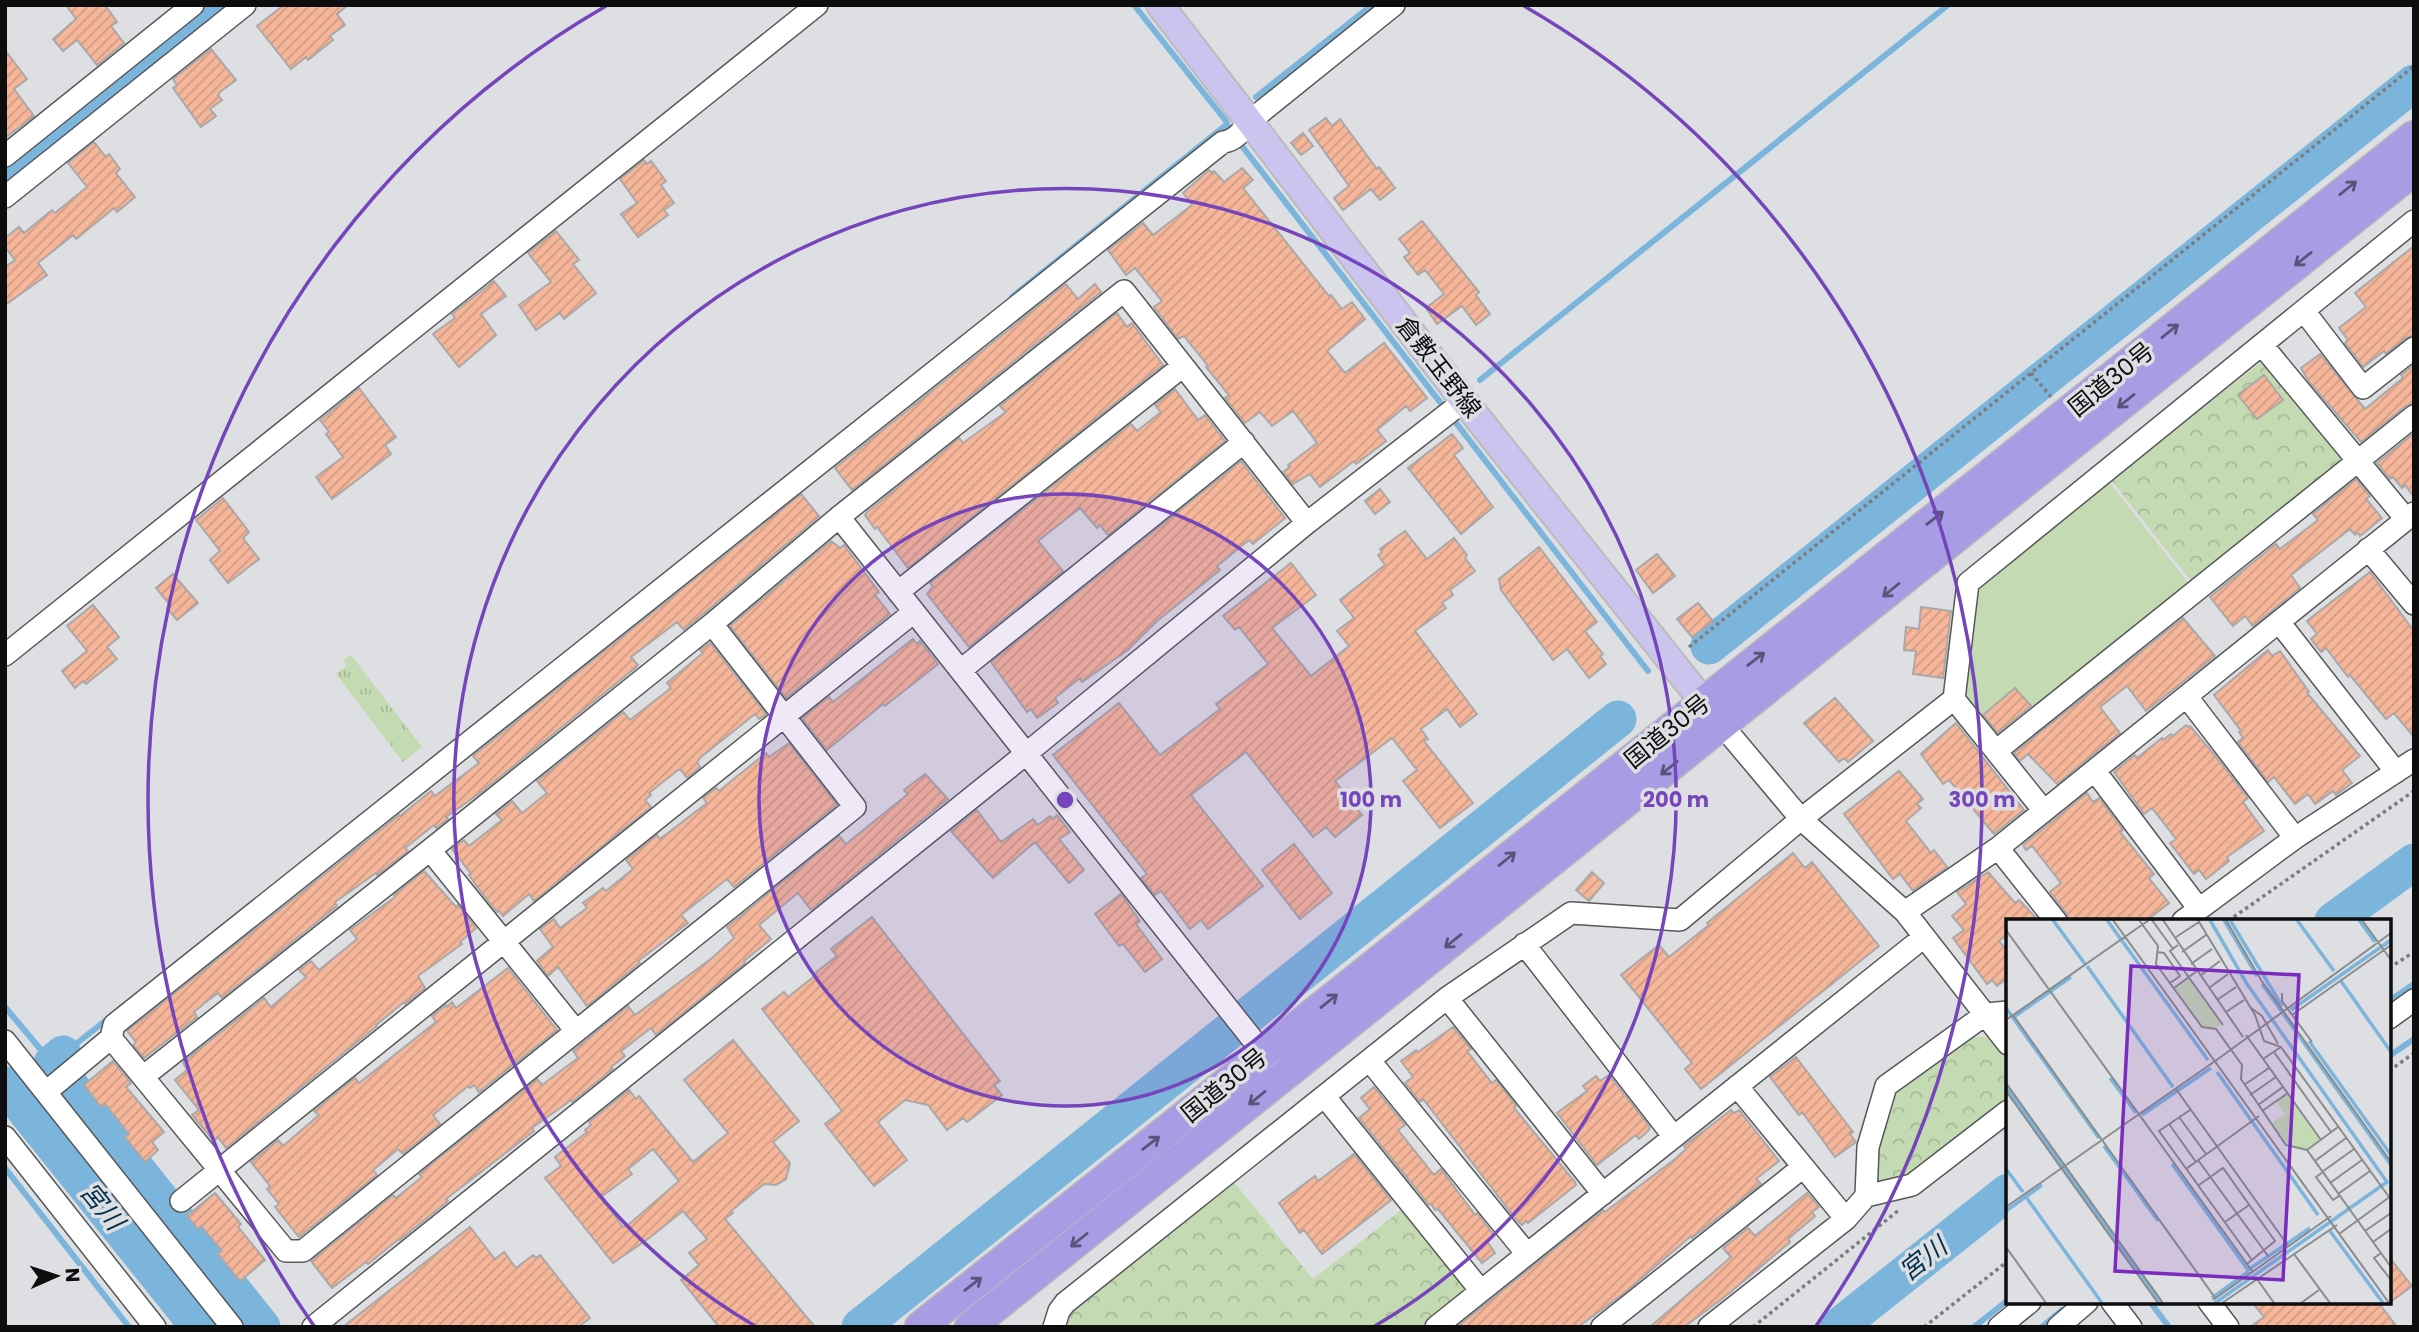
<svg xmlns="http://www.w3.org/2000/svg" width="2419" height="1332" viewBox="0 0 2419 1332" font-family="Poppins,'Noto Sans JP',sans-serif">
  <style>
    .grass { fill: url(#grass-tufts) }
    .park { fill: url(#park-crowns) }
    .garden { fill: #c4dab2 }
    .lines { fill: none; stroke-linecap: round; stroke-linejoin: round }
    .stream { stroke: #7cb5dc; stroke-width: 6 }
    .river { stroke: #7cb5dc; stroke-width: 37 }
    .building { fill: url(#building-hatch); stroke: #aba8a7; stroke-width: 2; fill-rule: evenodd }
    .minor-casing { stroke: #57585a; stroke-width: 24 }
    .major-casing { stroke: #bbbbbc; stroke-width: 30 }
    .highway-casing { stroke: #bbbbbc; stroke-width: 33 }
    .path { stroke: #7d7d7f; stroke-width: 3.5; stroke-dasharray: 3.5 3.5; stroke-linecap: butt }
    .minor { stroke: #fff; stroke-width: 21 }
    .major { stroke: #cbc4ef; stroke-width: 26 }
    .highway { stroke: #a89ce5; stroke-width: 30 }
    .oneway { stroke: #5a547a }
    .ring { fill: none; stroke: #7644bb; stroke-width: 3.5 }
    .labels { text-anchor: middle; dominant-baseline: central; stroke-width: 7; stroke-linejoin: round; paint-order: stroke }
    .street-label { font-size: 24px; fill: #0d0d0e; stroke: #dedfe2 }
    .water-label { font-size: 26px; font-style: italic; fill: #01324c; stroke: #dedfe2 }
    .inset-river { fill: none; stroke: #7cb5dc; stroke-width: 3.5 }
    .inset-road { fill: none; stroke: #8a8b8d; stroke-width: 2 }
    .view { fill: #7b2cbf; fill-opacity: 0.15; stroke: #7b2cbf; stroke-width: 3.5 }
    .inset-edge { fill: none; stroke: #0d0d0e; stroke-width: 3.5 }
    .centre { fill: #7644bb; stroke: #dedfe2; stroke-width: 3.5 }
    .ring-label { font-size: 21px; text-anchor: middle; font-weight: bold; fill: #7644bb; stroke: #dedfe2; stroke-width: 7; stroke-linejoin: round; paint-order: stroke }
  </style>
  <defs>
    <pattern id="grass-tufts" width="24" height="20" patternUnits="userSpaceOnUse" patternTransform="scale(1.75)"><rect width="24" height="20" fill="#c4dab2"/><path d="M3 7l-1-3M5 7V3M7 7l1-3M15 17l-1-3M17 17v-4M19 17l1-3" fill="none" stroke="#a7ba98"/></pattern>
    <pattern id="park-crowns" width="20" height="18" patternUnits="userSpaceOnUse" patternTransform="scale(1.75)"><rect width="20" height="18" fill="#c4dab2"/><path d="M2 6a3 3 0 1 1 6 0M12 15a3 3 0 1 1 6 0" fill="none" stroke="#a7ba98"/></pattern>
    <pattern id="building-hatch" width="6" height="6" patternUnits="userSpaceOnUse" patternTransform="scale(1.75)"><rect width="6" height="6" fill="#f5b69a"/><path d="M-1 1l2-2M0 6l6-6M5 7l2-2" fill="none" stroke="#d19b84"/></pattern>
  </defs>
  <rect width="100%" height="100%" fill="#dedfe2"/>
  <path class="grass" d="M351 655 422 747 403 762 336 674 347 666 343 660Z"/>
  <path class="park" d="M2265 359 2350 461 2194 585 2111 480Z
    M1969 1037H1987L2008 1063V1101L1915 1173 1878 1184 1873 1180 1892 1097Z
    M1233 1181 1313 1279 1405 1207 1468 1289 1421 1327H1060L1067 1312Z"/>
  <path class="garden" d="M2109 482 2191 586 1997 742 1965 700 1978 585Z"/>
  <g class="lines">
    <path class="stream" d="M1134 5 1226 121 1228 127
      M1256 97 1372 5
      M1238 141 1648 671
      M1012 297 1226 125
      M1480 380 1948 5
      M2389 1001 2414 984
      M5 1007 52 1063
      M63 1054 109 1018
      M2389 1056 2414 1039
      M5 1168 129 1327
      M2150 1302 2169 1327
      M1974 1327 2008 1300
      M2042 1327 2062 1310"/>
    <path class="river" d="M5 179 222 5
      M1709 646 2414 83
      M2333 921 2414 862
      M63 1054 52 1063 262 1327
      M5 1085 199 1327
      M860 1327 1618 719
      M1838 1327 2008 1192"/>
  </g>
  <path class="building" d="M66 5H105L117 22 111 26 124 43 97 65 77 40 63 51 53 39 76 19Z
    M284 5H348L337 14 345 25 330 36 333 40 308 60 306 57 291 69 257 26Z
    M211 49 236 80 220 92 218 95 222 100 210 109 216 116 201 127 173 88 177 85 173 79Z
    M5 50 27 79 14 89 34 116 5 138Z
    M1326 118 1332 126 1340 119 1377 169 1379 167 1395 188 1380 200 1371 189 1343 210 1334 198 1349 186 1309 130Z
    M1303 133 1313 146 1301 155 1291 143Z
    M94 142 106 157 109 154 120 169 116 173 135 197 117 212 114 208 76 239 73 235 38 263 47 275 5 305V267L15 260 5 247V238L19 227 24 233 52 210 55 213 87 187 68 163Z
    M644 160 647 164 651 161 666 181 661 185 674 203 664 210 668 215 638 237 621 214 637 203 620 179Z
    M1242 168 1253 180 1243 188 1329 296 1331 295 1342 309 1352 302 1365 319 1327 351 1345 373 1384 343 1427 398 1410 411 1406 406 1377 430 1386 441 1356 464 1354 461 1320 487 1310 474 1293 484 1283 472 1290 467 1288 465 1317 443 1293 411 1272 426 1260 412 1245 423 1225 398 1229 395 1206 367 1208 366 1184 336 1178 339 1154 307 1162 301 1135 268 1126 275 1108 250 1143 223 1153 235 1192 205 1183 193 1209 170 1212 173 1214 171 1224 182Z
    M1422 221 1479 292 1476 295 1490 314 1476 325 1462 306 1437 324 1426 308 1444 294 1425 270 1418 275 1404 257 1410 253 1399 239Z
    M556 231 579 260 573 264 596 293 564 319 560 313 536 330 519 305 551 282 528 253Z
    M2414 246V335L2406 338 2386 354 2384 351 2363 367 2345 343 2348 340 2339 328 2366 307 2355 293Z
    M494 281 506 296 481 314 496 335 459 367 433 334 455 318 452 314Z
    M1066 284 1078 299 1095 284 1101 292 852 490 835 468Z
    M1117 313 1127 327 1132 323 1163 365 908 568 877 527 875 529 865 515 867 512 959 438 963 443 1006 412 1000 406Z
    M2320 354 2365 409 2403 378 2401 375 2414 365V403L2406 406 2361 442 2309 382 2301 368Z
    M2264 375 2283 400 2257 419 2238 395Z
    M359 388 396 437 385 445 391 454 332 499 316 477 343 457 326 434 329 432 320 420Z
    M1175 389 1198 420 1205 415 1225 441 1108 535 1100 525 1097 528 1080 508 1038 541 1063 571 969 647 927 594 933 586 930 583 1131 424 1137 431 1161 412 1155 405Z
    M2414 433V497L2405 485 2402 488 2393 477 2390 479 2377 463Z
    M1452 434 1463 448 1454 455 1493 507 1461 534 1408 468Z
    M1241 461 1285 518 1253 544 1249 540 1217 566 1220 570 1157 621 1128 650 1082 682 1080 678 1055 698 1058 703 1037 718 1031 709 1027 712 991 662Z
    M2356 479 2370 496 2366 499 2382 518 2360 536 2358 533 2355 535 2350 529 2291 575 2300 588 2253 626 2245 616 2233 626 2210 597 2276 544 2280 549 2318 520 2313 514Z
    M1380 489 1390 502 1375 514 1365 501Z
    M801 494 819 516 815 520 684 630 677 622 631 657 638 665 634 669 480 793 446 817 448 819 436 828 434 825 405 848 408 851 377 875 376 873 335 902 337 906 222 998 218 993 206 1002 194 1012 197 1017 144 1058 133 1045 136 1042 127 1031 399 815 400 816 431 791 435 796 479 763 473 756Z
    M223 498 249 532 243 538 259 559 228 583 210 560 220 551 196 520Z
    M1405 531 1427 559 1454 538 1467 555 1465 558 1475 571 1450 590 1453 595 1442 603 1446 608 1415 631 1477 714 1460 727 1447 709 1421 729 1428 739 1424 741 1473 803 1440 828 1403 781 1417 770 1392 738 1335 781 1362 815 1335 837 1326 827 1313 837 1246 752 1191 795 1263 886 1208 929 1201 920 1190 929 1161 891 1155 895 1141 878 1147 874 1053 755 1119 703 1160 755 1220 709 1216 704 1268 664 1239 627 1235 630 1223 616 1291 563 1316 595 1272 628 1311 676 1349 646 1337 631 1354 618 1340 600 1385 565 1378 555 1382 552 1380 549Z
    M831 541 840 548 844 545 879 592 875 595 890 614 786 698 730 626Z
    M1539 547 1597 622 1585 631 1603 654 1600 656 1606 664 1589 678 1567 649 1553 660 1501 590 1499 579Z
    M1657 554 1675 576 1653 593 1636 570Z
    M2370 572 2414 631V737L2394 713 2386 719 2350 675 2348 677 2326 648 2321 652 2311 639 2317 634 2307 621Z
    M173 574 198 603 177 620 167 608 170 605 156 588Z
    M1698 603 1713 621 1692 637 1677 619Z
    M93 605 119 637 107 647 117 659 86 684 83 681 75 688 62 671 87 651 67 626Z
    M1921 607 1951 611 1943 678 1913 674 1916 651 1904 650 1906 627 1919 629Z
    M2183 618 2215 656 2146 711 2127 686 2100 707 2120 733 2057 784 2028 754 2020 761 2014 753Z
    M913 639 917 644 920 641 938 664 885 706 883 704 827 750 802 718 829 697 833 702Z
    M710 643 766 714 759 719 755 714 701 757 697 762 700 767 687 778 681 770H678L649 793 651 795 645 800 651 807 534 901 529 894 503 916 499 911 497 912 478 888 469 875 471 874 452 849 464 840 469 846 502 820 496 814 512 801 522 813 547 793 537 781 623 712 630 720 671 688 667 683 703 653 700 650Z
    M2268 650 2272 656 2280 651 2309 692 2307 693 2360 756 2342 770 2352 783 2336 795 2333 791 2315 804 2308 794 2295 804 2274 777 2268 782 2238 742 2243 738 2239 732 2241 731 2214 695Z
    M2015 688 2031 706 1998 733 1983 715Z
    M1835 698 1873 741 1848 762 1844 758 1839 762 1804 723Z
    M1956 723 2024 810 1994 834 1949 780 1943 784 1921 754Z
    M2186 725 2188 727 2190 726 2217 758 2248 798 2243 802 2264 831 2227 857 2229 861 2206 879 2199 870 2194 874 2170 843 2176 839 2152 808 2144 814 2114 772 2135 755 2137 758 2162 738 2163 740 2171 734 2173 736Z
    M789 743 837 805 734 887 727 879 681 915 688 923 638 961 640 963 587 1006 558 967 548 976 537 961 553 947 540 929 554 919 560 928 587 908 583 903 603 888 606 891 633 869 626 860 657 835 660 839 707 803 703 798 716 788 719 791 766 753 769 757Z
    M1899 771 1923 799 1917 804 1921 808 1906 821 1931 853 1934 850 1947 867 1913 891 1900 874 1893 879 1844 814Z
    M925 774 948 799 811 910 798 893 759 925 771 939 744 961 745 963 656 1035 651 1028 621 1051 625 1056 611 1067 613 1069 572 1102 570 1100 567 1103 532 1128 534 1131 446 1199 448 1201 400 1240 399 1239 368 1264 366 1262 332 1288 311 1261 393 1195 396 1198 422 1177 419 1174 537 1079 542 1085 578 1058 573 1051 628 1006 635 1015 712 958 734 938 727 927 839 836 846 844 908 794 904 790Z
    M2087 793 2093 802 2099 798 2123 830 2120 832 2154 874 2149 878 2169 903 2146 921H2069L2066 913 2050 892 2061 883 2032 846 2026 850 2023 845Z
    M977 810 1001 842 1033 819 1038 825 1050 816 1053 819 1057 815 1070 832 1059 839 1084 870 1069 883 1035 842 993 878 951 831Z
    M1294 844 1332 893 1300 919 1262 870Z
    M1793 853 1805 868 1812 862 1879 946 1701 1089 1685 1069 1692 1063 1621 975 1659 945 1669 957 1709 925 1707 923Z
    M424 871 456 907 458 905 476 928 460 942 462 944 418 976 425 988 405 1004 404 1002 376 1025 377 1026 226 1148 218 1137 214 1141 192 1115 199 1110 175 1080 187 1070 183 1062 264 998 271 1007 306 977 299 970 311 961 319 970 357 939 350 930 395 897 394 895Z
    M1592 872 1604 883 1589 901 1576 890Z
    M1988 872 2015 903 2019 900 2039 921H2008V934L1999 941 2008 952V978L1997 986 1992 980 1987 984 1953 938 1964 930 1952 916 1966 904 1957 892Z
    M1121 894 1140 921 1136 924 1162 959 1145 972 1123 944 1119 946 1095 914Z
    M872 917 1000 1081 994 1085 1002 1095 967 1122 963 1118 947 1130 928 1105 905 1100 878 1122 907 1160 874 1186 825 1124 842 1111 762 1009 784 992 788 997 817 974 816 972 837 956 831 949Z
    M508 968 557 1030 479 1092 474 1085 470 1088 468 1086 433 1115 440 1124 403 1154 398 1149 373 1170 377 1175 299 1237 275 1207 279 1204 267 1189 270 1186 251 1162 278 1140 283 1146 319 1115 314 1111 355 1078 359 1083 436 1022 432 1016 446 1005 447 1007 452 1002 456 1008Z
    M1453 1027 1471 1049 1467 1051 1492 1083 1496 1080 1516 1106 1514 1108 1575 1182 1576 1185 1528 1223 1526 1221 1522 1225 1515 1218 1423 1099 1420 1102 1405 1083 1413 1077 1401 1061 1416 1050 1418 1052Z
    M733 1040 799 1121 773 1142 790 1163 786 1179 776 1185 764 1184 731 1211 733 1213 725 1219 815 1327H719L681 1280 699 1265 689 1253 707 1239 683 1211 648 1239 613 1263 545 1178 561 1166 555 1157 587 1132 585 1130 591 1125 589 1122 629 1090 636 1099 639 1096 693 1162 728 1133 684 1080ZM653 1149 679 1181 628 1225 623 1227 601 1197 632 1174 628 1169Z
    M1796 1057 1853 1132 1850 1134 1856 1142 1835 1157 1802 1112 1799 1115 1770 1077Z
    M113 1061 131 1083 126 1087 164 1132 152 1142 158 1150 145 1162 125 1137 129 1134 105 1104 101 1107 84 1085Z
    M1609 1075 1650 1127 1648 1131 1639 1139 1636 1135 1597 1165 1557 1113 1587 1091 1583 1086 1596 1076 1600 1081Z
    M1374 1087 1405 1125 1398 1130 1434 1175 1441 1169 1475 1215 1477 1213 1494 1235 1487 1241 1495 1253 1482 1263 1438 1209 1435 1210 1431 1204 1429 1205 1359 1118 1370 1109 1361 1098Z
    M1731 1110 1734 1113 1739 1110 1779 1161 1756 1179 1761 1184 1692 1238 1691 1236 1623 1294 1578 1327H1457L1603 1210 1605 1212 1675 1159 1686 1149 1684 1146Z
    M1354 1154 1391 1200 1322 1254 1304 1230 1300 1233 1279 1203 1315 1176 1318 1181Z
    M215 1193 241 1224 238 1227 265 1260 240 1281 218 1254 222 1251 201 1226 198 1229 187 1216Z
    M1807 1193 1819 1207 1812 1212 1815 1216 1788 1239 1790 1242 1727 1295 1684 1327H1650L1731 1257 1723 1248 1748 1228 1755 1236Z
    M470 1227 495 1259 504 1252 516 1268 533 1255 536 1258 540 1255 590 1318 578 1327H343Z
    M2389 1257 2412 1286 2389 1303Z
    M2252 1302H2378L2397 1327H2250L2264 1317Z"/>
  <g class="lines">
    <defs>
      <path id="minor" d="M5 156 193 5
        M5 197 245 5
        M2304 311 2363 388 2414 348
        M2262 345 2406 519
        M839 517 1272 1064
        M2368 549 2414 604
        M898 592 1183 366
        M2279 622 2396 772
        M5 655 817 5
        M961 670 1244 442
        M2187 697 2295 838
        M1954 699 2044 811
        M1722 725 1801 819 1905 912 2008 1044
        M1996 751 2414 416
        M2095 771 2199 909
        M1998 848 2056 921
        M430 850 576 1031
        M1905 912 1998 848 2414 513
        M2183 921 2295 838 2414 760
        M1524 944 1674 1137
        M1447 998 1603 1194
        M2389 1018 2414 1000
        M111 1038 114 1025 1223 142C1235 141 1243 130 1250 121L1394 5
        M5 1041 232 1327
        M1370 1061 1527 1254
        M144 1076 430 850 712 624 839 517 1124 291 1307 523
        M1737 1086 1846 1219
        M46 1092 111 1038 286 1251H303L855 807 712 624
        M1325 1097 1481 1291
        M5 1137 155 1327
        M1866 1196 1912 1185 2008 1111
        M181 1201 914 612
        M2112 1302 2131 1327
        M2209 1302 2228 1327
        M313 1327 1027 753 1307 523 1464 401
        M1054 1327 1059 1311 1065 1303 1447 998 1571 913 1680 920 1801 819 1954 699 1968 583 2414 221
        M1436 1327 1924 937
        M1602 1327 1803 1167
        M1709 1327 1846 1219 1866 1196 1868 1147 1886 1086 1986 1014 2008 1012
        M1999 1327 2030 1302
        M2058 1327 2087 1302"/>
      <path id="major" d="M1160 5 1464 401 1717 719"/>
      <path id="highway" d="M920 1327 2414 136
        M970 1327 2414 170"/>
    </defs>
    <use href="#minor" class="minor-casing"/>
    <use href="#major" class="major-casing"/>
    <use href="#highway" class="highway-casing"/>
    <path class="path" d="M2031 373 2051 397
      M1689 647 2414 66
      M2228 921 2414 791
      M2389 968 2414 952
      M2389 1071 2414 1053
      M1753 1327 1899 1210
      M1924 1327 2008 1261"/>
    <use href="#minor" class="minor"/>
    <use href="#major" class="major"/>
    <use href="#highway" class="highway"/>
  </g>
  <defs><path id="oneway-shaft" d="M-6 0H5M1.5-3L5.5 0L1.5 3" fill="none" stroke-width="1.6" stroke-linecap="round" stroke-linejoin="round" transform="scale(1.75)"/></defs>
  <g class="oneway">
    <use href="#oneway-shaft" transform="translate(2348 188) rotate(-39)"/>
    <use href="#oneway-shaft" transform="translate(2303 259) rotate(141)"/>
    <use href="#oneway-shaft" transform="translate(2170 331) rotate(-39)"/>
    <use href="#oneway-shaft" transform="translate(2126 401) rotate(141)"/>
    <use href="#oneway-shaft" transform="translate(1935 518) rotate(-38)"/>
    <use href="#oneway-shaft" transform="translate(1891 590) rotate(141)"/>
    <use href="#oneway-shaft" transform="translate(1756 659) rotate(-38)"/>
    <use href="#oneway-shaft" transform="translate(1669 768) rotate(141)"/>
    <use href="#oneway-shaft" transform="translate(1507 859) rotate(-39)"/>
    <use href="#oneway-shaft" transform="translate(1453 941) rotate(141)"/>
    <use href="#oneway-shaft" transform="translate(1329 1001) rotate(-39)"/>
    <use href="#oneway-shaft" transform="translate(1257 1098) rotate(141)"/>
    <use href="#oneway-shaft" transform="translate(1151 1143) rotate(-38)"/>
    <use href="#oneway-shaft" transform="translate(1079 1240) rotate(141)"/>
    <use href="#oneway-shaft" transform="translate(973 1284) rotate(-38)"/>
  </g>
  <circle cx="1065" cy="800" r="306" fill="#7644bb" fill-opacity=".12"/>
  <g class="ring">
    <circle cx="1065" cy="800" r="306"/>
    <path d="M755 1326A611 611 0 1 1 1375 1326"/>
    <path d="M314 1326A917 917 0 0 1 606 6M1524 6A917 917 0 0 1 1816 1326"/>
  </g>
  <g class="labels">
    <g class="street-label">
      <text transform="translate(1439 367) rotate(52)">倉敷玉野線</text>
      <text transform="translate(2111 379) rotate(-39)">国道30号</text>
      <text transform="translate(1667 731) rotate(-39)">国道30号</text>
      <text transform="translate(1224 1085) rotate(-39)">国道30号</text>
    </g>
    <g class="water-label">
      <text transform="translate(102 1206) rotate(51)">宮川</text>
      <text transform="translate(1923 1259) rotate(-38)">宮川</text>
    </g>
  </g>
  <g transform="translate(2006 919)">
    <rect width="385" height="385" fill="#dedfe2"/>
    <path d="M183 59 197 80 184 89 169 69ZM281 176 313 220 301 230 282 226 266 204 279 195 270 183Z" fill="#c4dab2"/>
    <path d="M197 80 216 105 210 109 196 107 184 90Z" fill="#c4dab2"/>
    <path class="inset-river" d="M47 1 79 45M101 1 202 141M204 1 241 65 381 263 209 384M218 1 251 57M224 1 276 87M291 1 328 52M353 1 369 23M81 47 167 168M335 62 385 133M256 65 385 246M0 89 93 219M285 91 385 21M9 97 65 58M303 122 385 236M211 153 312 296M104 159 130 194M0 168 155 384M136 196 205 149M98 227 152 302M166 245 242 351M0 250 17 273M20 278 96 384M0 292 36 266M324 312 377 384M242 351 304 309M206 379 243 352"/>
    <path class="inset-road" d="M107 1 383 384M133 1 152 27 150 45 196 108 210 110 236 146 235 160 280 226 301 231 385 348M146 1 167 30M157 1 237 118M192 1 249 96 258 122 275 128 383 278M220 1 255 61 385 243M356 1 385 41M0 11 241 345M170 18 193 3M172 26 164 32 217 106M151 33 158 34 174 57 164 64M176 33 200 16M185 45 206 30M194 57 214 42M168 69 191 52M203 69 222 55M276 74V82L306 123M211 81 230 68M245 89 256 97 272 125M220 93 238 81M7 96 96 221M286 96 385 26M0 101 143 1M240 116 315 221M268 133 325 213M212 140 385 14M257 140 275 128M0 164 157 384M238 166 263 149M170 170 283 328M0 172 152 384M244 176 270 158M252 186 277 168M184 191 153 212 246 341M256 192 282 174M173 198 200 235M163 205 190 243M96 221 210 380M301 231 332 208M192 241 262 337M309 242 340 219M180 250 253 197M316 253 348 230M317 253 310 258 327 281 333 277M324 264 356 241M193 266 217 249 269 322 241 345 247 353M332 275 364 252M0 288 212 140M219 303 243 286M359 312 385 294M333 315 385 277M367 323 385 310M0 328 40 384M375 334 368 339 385 361M288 335 324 384M251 360 268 384M207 381 325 297M216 384 331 306M295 384 313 371"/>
    <path class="view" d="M125 47 293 56 277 361 109 352Z"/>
    <rect width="385" height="385" class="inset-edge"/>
  </g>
  <circle cx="1065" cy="800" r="10" class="centre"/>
  <g class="ring-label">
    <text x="1371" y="807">100 m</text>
    <text x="1676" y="807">200 m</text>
    <text x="1982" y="807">300 m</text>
  </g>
  <rect width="2419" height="1332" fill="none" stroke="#0d0d0e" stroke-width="14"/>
  <g transform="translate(56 1276) rotate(87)" stroke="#dedfe2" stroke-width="5" paint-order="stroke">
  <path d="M0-5L12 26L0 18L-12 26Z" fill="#0d0d0e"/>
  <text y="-10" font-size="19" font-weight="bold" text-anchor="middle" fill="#0d0d0e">N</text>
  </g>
</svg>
